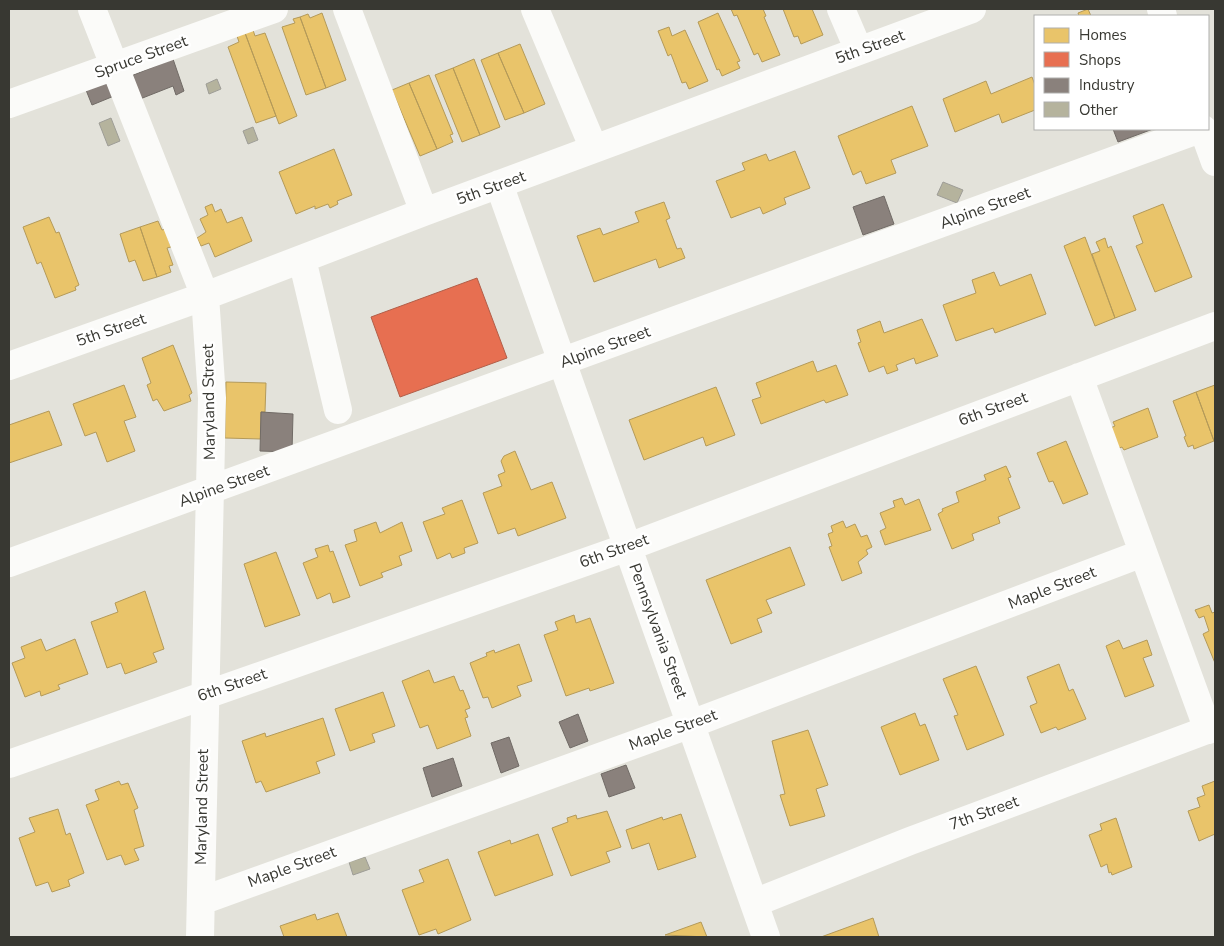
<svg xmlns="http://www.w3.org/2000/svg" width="1224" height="946" viewBox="0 0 1224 946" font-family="'Nunito Sans',sans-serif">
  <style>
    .homes { fill: #e9c46a; stroke: #b49a59 }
    .shops { fill: #e76f51; stroke: #b25e48 }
    .industry { fill: #8a817c; stroke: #716b66 }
    .building { fill: #b5b39d; stroke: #9e9d97 }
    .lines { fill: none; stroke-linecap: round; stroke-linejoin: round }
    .minor { stroke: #fbfbf9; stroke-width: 28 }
    .labels { text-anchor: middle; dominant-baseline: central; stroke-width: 5; stroke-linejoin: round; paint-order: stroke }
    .street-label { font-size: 16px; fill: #383832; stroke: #fff }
  </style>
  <rect width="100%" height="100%" fill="#e3e2da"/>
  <path class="homes" d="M731 9H763L766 16 764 17 780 55 762 62 758 53 754 55 737 15 734 16Z
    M783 9H812L823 35 801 44 798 36 794 37Z
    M1088 9 1091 16H1079L1078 13Z
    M322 13 346 80 326 88 300 17 308 14 310 18Z
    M718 13 740 61 737 62 740 68 722 76 719 69 717 70 698 22Z
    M300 17 326 88 306 95 282 27 295 23 293 19Z
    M669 27 672 36 685 30 708 81 689 89 686 82 682 83 671 54 668 56 658 31Z
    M253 30 255 36 265 33 297 116 279 124 245 33Z
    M245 33 276 116 256 123 228 47 239 42 237 36Z
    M520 44 545 104 524 113 498 53Z
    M498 53 524 113 505 120 481 60Z
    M474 59 500 127 480 135 453 68Z
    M453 68 480 135 462 142 435 75Z
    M429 75 453 134 450 135 453 142 437 149 409 83Z
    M1032 77 1035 85V110L1002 123 999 114 955 132 943 99 986 81 991 94Z
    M409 83 437 149 420 156 392 90Z
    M912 106 928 146 891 160 896 173 866 184 861 171 853 175 838 136Z
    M334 149 352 195 337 201 338 204 330 208 328 204 315 209V206L296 214 279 172Z
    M795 151 810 188 784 198 786 204 763 214 760 207 731 218 716 181 745 170 742 163 766 154 769 161Z
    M664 202 670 218 666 220 677 249 681 248 685 258 659 268 656 259 594 282 577 236 600 228 603 235 639 222 635 212Z
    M212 204 215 212 221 209 227 223 242 217 252 241 215 257 209 243 201 246 197 238 206 232 200 219 208 215 205 207Z
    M1163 204 1192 277 1155 292 1136 246 1143 243 1133 216Z
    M49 217 56 233 59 232 79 285 75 287 76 290 55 298 41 262 37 264 23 227Z
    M158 221 162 230 165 229 171 247 167 248 173 265 169 266 171 272 157 277 140 227Z
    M140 227 157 277 143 281 135 260 129 262 120 234Z
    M1085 237 1115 318 1095 326 1064 246Z
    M1105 238 1108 248 1111 246 1136 310 1115 318 1092 254 1100 251 1096 242Z
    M994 272 1000 286 1031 274 1046 314 995 333 993 328 956 341 943 305 976 293 972 280Z
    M922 319 938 356 916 364 914 358 896 365 898 370 887 374 884 366 869 372 858 343 861 342 857 330 880 321 884 333Z
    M173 345 192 393 189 395 191 401 164 411 157 399 153 401 147 385 151 383 142 358Z
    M813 361 817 372 836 365 848 395 826 403 824 400 761 424 752 400 761 397 756 383Z
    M226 382 266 383 265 412H261V439L225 438Z
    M124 385 136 417 124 421 135 451 107 462 96 432 85 436 73 404Z
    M1215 385V441H1214L1196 392Z
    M716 387 735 435 706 446 703 437 644 460 629 420Z
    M1196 392 1214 441 1194 449 1193 445 1188 447 1184 437 1186 436 1173 401Z
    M1148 408 1158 437 1124 450 1122 447 1114 450 1106 430 1115 426 1113 422Z
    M49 411 62 445 9 463V425Z
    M1066 441 1088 494 1063 504 1053 481 1049 482 1037 453Z
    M515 451 531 490 552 482 566 518 518 536 515 528 498 534 483 493 502 486 498 475 505 472 501 461 504 456Z
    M1006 466 1011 477 1008 478 1020 508 998 517 1000 523 972 534 974 540 952 549 938 514 943 511 942 509 959 502 956 492 986 480 984 475Z
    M902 498 905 505 919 499 931 530 885 545 880 531 886 528 880 513 895 507 893 501Z
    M462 500 478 543 464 548 465 553 452 558 450 553 437 559 423 522 445 514 442 508Z
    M843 521 846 528 855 524 861 537 867 535 872 547 866 550 868 554 858 562 862 573 842 581 829 547 832 546 828 534 833 532 831 526Z
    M376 522 380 533 402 522 412 551 399 556 402 565 381 573 383 577 360 586 345 545 357 541 354 530Z
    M328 545 330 552 333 551 350 597 333 603 330 593 317 599 303 563 318 557 315 549Z
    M790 547 805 585 766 600 772 613 757 619 762 632 731 644 706 580Z
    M276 552 300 615 265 627 244 564Z
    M145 591 164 649 153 653 157 662 125 674 121 663 107 668 91 622 118 612 115 603Z
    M1209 605 1212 613 1215 612V663L1203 634 1209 631 1204 616 1199 618 1195 610Z
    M574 615 576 623 590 618 614 683 590 691 589 688 566 696 544 635 558 630 555 622Z
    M41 639 46 651 75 639 88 674 58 685 60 689 41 696 40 691 25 697 12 663 25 658 21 647Z
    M1119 640 1123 649 1147 640 1152 655 1143 658 1154 686 1125 697 1106 646Z
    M519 644 532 681 517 686 521 696 492 708 488 697 483 698 470 663 487 656 486 653 494 650 495 653Z
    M1059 664 1069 691 1073 689 1086 719 1058 730 1056 727 1041 733 1030 706 1037 703 1027 677Z
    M976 666 1004 735 967 750 954 716 958 715 943 679Z
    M429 670 434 683 454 676 460 691 463 690 470 708 465 710 468 717 465 718 471 736 437 749 428 725 420 728 402 681Z
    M383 692 395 726 372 734 375 742 350 751 335 709Z
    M915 713 920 726 925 724 939 760 900 775 881 727Z
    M323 718 335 755 316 762 320 773 266 792 261 781 256 783 242 741 265 733 266 737Z
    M808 730 828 785 816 789 825 816 790 826 780 795 785 794 772 741Z
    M119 781 121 785 128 783 138 808 134 810 144 846 134 849 139 860 125 865 121 855 107 860 86 805 99 800 95 790Z
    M1215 781V834L1199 841 1188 811 1200 807 1197 798 1205 795 1202 786Z
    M58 809 66 835 70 833 84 873 68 880 70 886 52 892 48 882 36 886 19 838 35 832 29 818Z
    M607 811 621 847 606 852 610 862 571 876 552 828 568 822 567 818 576 815 577 819Z
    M681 814 696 857 658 870 649 843 632 849 626 830 662 817 663 820Z
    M1116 818 1132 867 1112 875 1111 872 1109 873 1107 864 1101 867 1089 835 1102 830 1100 824Z
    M538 834 553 875 495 896 478 852 510 840 511 844Z
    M448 859 471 920 438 934 436 929 419 935 402 890 424 882 419 870Z
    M338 913 347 937H284L280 926 315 914 317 920Z
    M873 918 879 937H821Z
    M701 922 707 937 665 935Z"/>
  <path class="shops" d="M477 278 507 358 400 397 371 317Z"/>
  <path class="industry" d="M173 59 184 91 176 95 173 86 140 99 131 76Z
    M108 82 114 96 92 105 86 90Z
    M1113 129H1153L1118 142Z
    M884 196 894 224 863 235 853 207Z
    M261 412 293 414 292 452 260 451Z
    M578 714 588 741 570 748 559 722Z
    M509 737 519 766 501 773 491 743Z
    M453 758 462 786 432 797 423 768Z
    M626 765 635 788 609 797 601 774Z"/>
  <path class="building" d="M217 79 221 89 209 94 206 84Z
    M111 118 120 141 108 146 99 123Z
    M253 127 258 140 248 144 243 131Z
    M943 182 963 190 957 203 937 195Z
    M365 857 370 869 353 875 349 862Z"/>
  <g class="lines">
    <path class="minor" d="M92 9 205 296 212 398 200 937
      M347 9 424 212
      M535 9 594 149
      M841 9 859 51
      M1161 9 1163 16
      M9 104 274 9
      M1203 129 1215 162
      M499 184 766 937
      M302 259 338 410
      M9 366 205 296 424 212 972 9
      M1079 377 1208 730
      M9 563 1200 129
      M9 764 628 547 1215 326
      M201 901 691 724 1143 553
      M754 903 910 841 1215 727"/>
  </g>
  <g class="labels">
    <g class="street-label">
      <text transform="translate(870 47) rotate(-20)">5th Street</text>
      <text transform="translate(141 57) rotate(-20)">Spruce Street</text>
      <text transform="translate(491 188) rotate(-20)">5th Street</text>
      <text transform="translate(985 208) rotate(-20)">Alpine Street</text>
      <text transform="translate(111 330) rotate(-19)">5th Street</text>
      <text transform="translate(605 347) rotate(-20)">Alpine Street</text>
      <text transform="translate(209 402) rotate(-91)">Maryland Street</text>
      <text transform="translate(993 409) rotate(-20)">6th Street</text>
      <text transform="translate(224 486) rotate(-20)">Alpine Street</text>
      <text transform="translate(614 551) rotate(-20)">6th Street</text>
      <text transform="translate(1052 588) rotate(-21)">Maple Street</text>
      <text transform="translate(658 631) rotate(70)">Pennsylvania Street</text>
      <text transform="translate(232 685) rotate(-19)">6th Street</text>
      <text transform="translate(673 730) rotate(-20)">Maple Street</text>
      <text transform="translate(202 807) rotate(-89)">Maryland Street</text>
      <text transform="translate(984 813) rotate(-20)">7th Street</text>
      <text transform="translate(292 867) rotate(-20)">Maple Street</text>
    </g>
  </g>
  <rect width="1224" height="946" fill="none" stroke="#383832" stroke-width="20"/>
  <rect x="1034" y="15" width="175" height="115" fill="#ffffff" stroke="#afafad"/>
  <rect x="1044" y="28" width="25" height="15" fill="#e9c46a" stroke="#afafad"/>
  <text x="1079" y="40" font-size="15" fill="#383832">Homes</text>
  <rect x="1044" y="52" width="25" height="15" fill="#e76f51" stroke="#afafad"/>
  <text x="1079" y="65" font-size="15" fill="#383832">Shops</text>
  <rect x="1044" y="78" width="25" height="15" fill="#8a817c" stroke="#afafad"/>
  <text x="1079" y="90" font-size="15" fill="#383832">Industry</text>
  <rect x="1044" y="102" width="25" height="15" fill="#b5b39d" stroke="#afafad"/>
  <text x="1079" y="115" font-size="15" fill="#383832">Other</text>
</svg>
